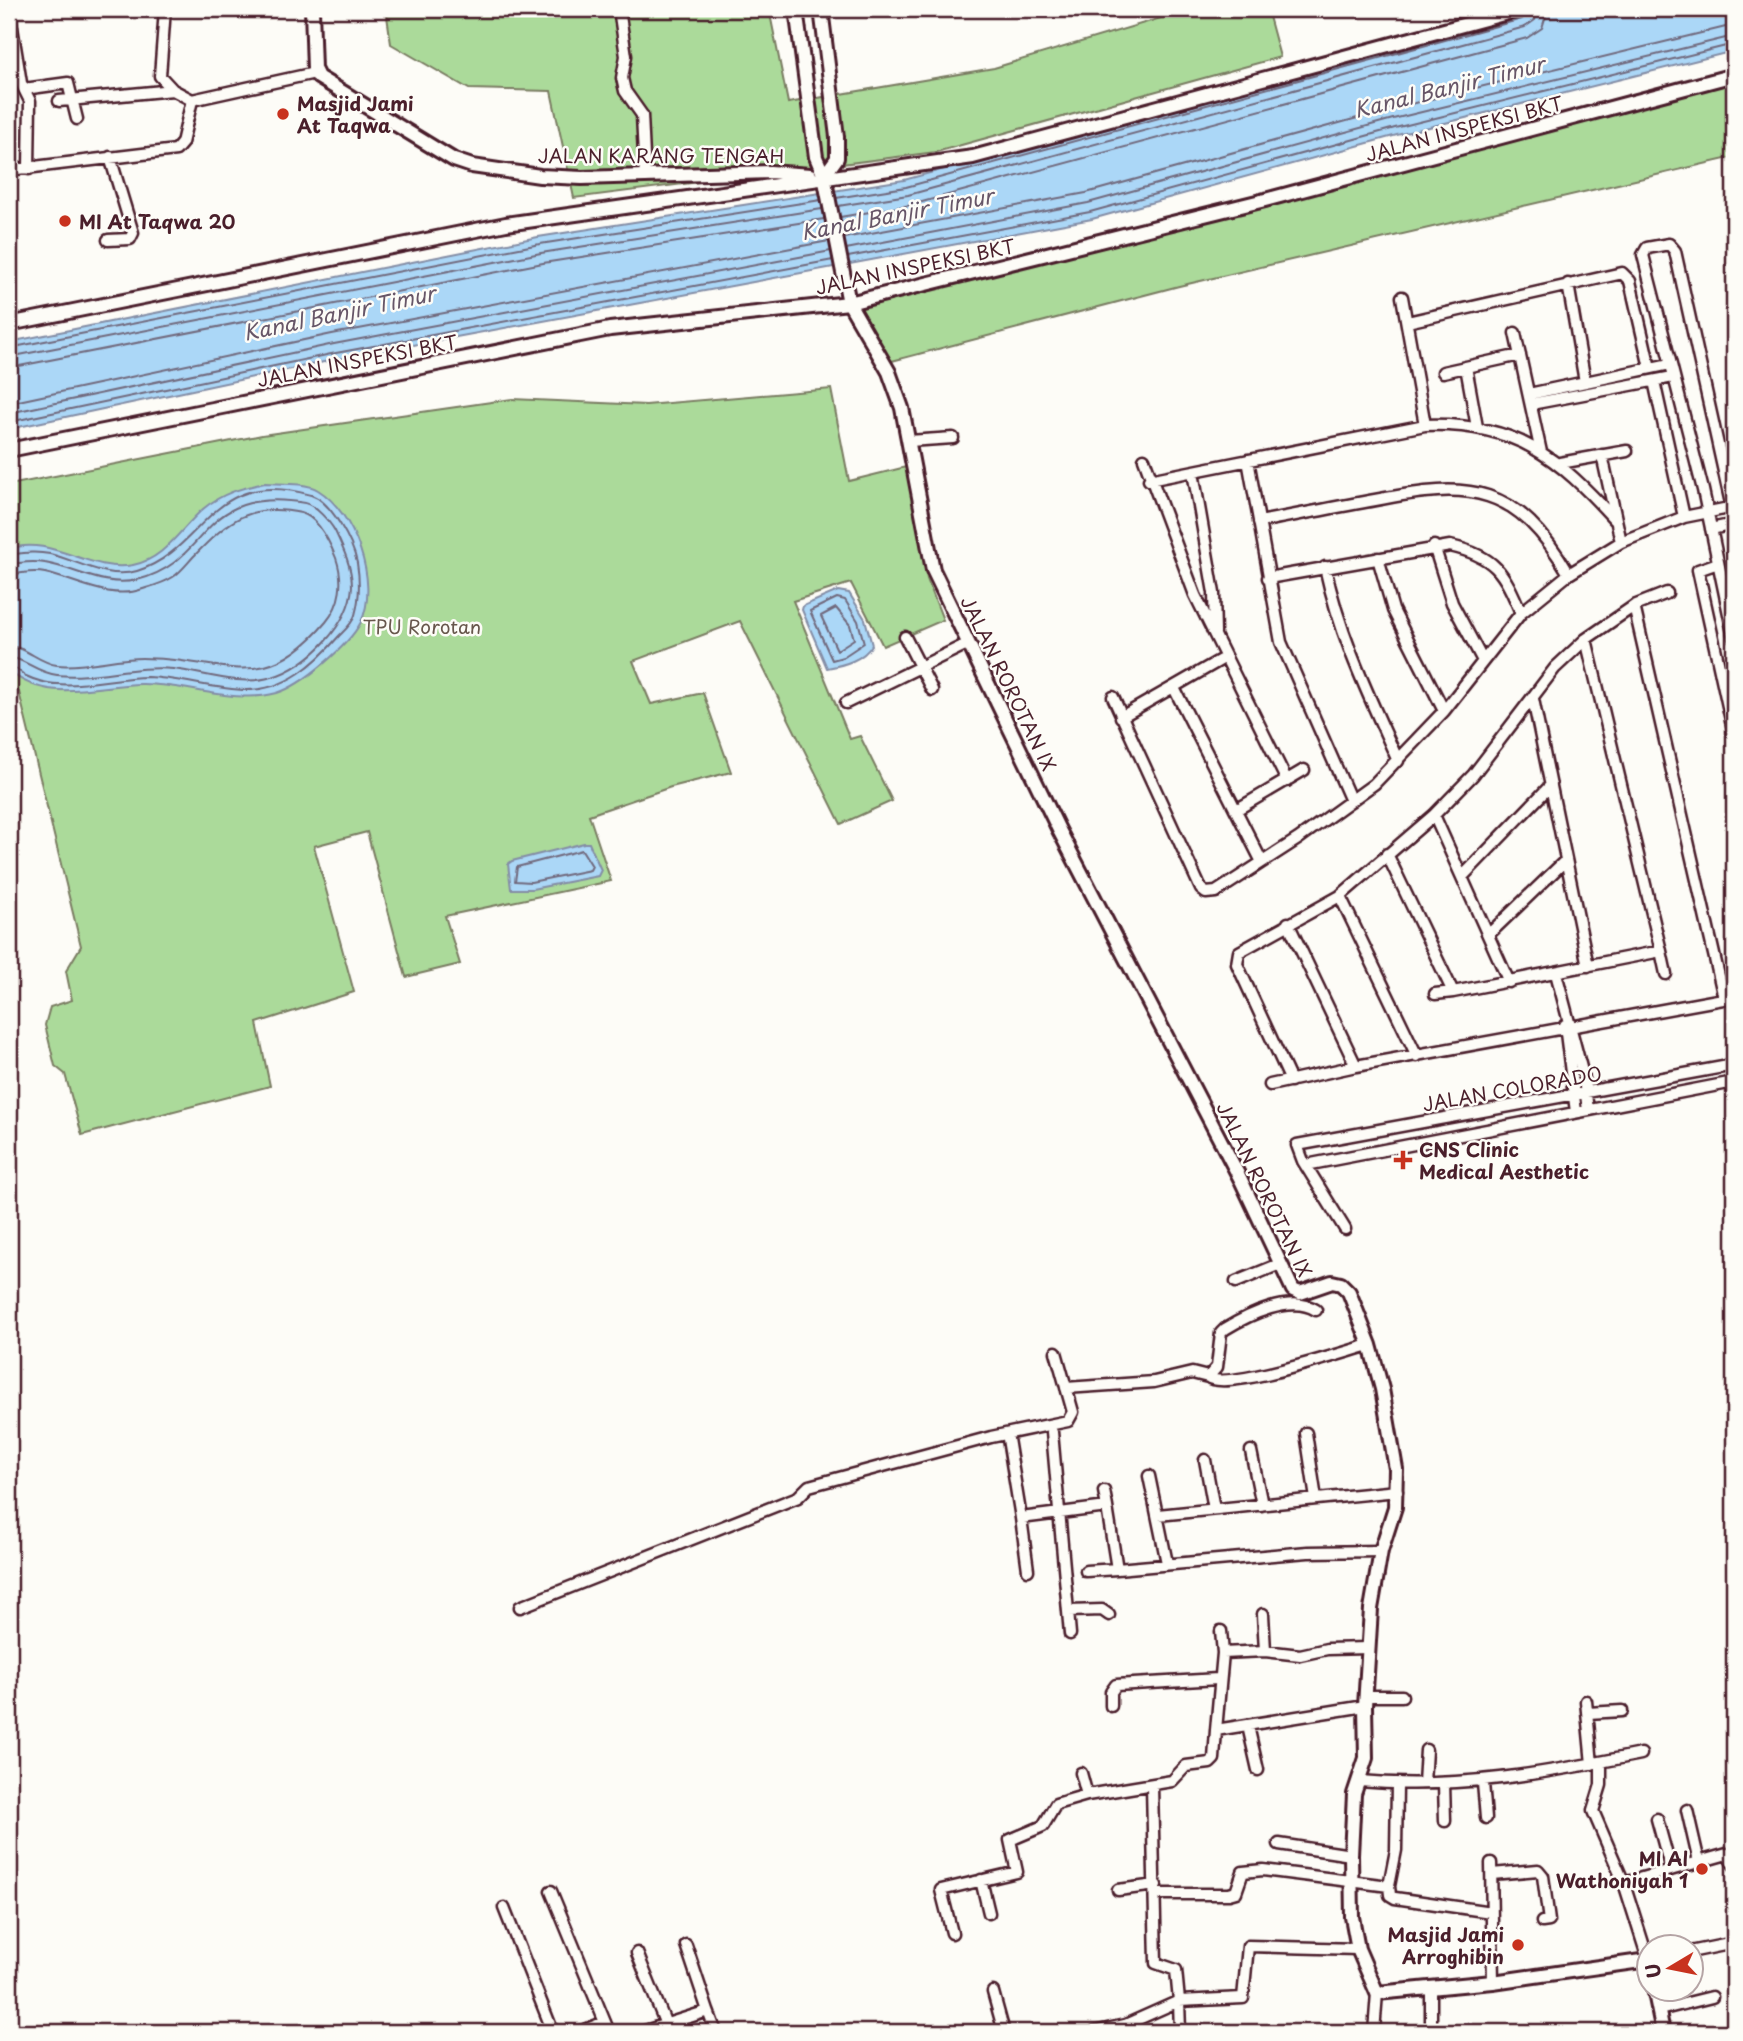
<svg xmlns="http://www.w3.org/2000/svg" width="1743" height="2041" viewBox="0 0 1743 2041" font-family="'Playpen Sans',sans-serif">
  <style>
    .green { fill: #abda9a; stroke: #7a7c62; stroke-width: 2 }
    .water { fill: #abd7f7; stroke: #848da5; stroke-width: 2 }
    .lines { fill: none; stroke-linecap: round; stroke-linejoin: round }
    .shore { stroke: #71697d; stroke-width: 2 }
    .minor-casing { stroke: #4a1f2b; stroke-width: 15 }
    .tertiary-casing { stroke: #4a1f2b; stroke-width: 18 }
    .minor { stroke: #fdfcf7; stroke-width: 10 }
    .tertiary { stroke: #fdfcf7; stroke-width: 12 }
    .poi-dot { fill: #c8321e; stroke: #fdfcf7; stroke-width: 2.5 }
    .labels { text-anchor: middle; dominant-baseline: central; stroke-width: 5; stroke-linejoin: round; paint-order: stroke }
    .poi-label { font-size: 19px; font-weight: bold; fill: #4a1f2b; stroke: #fdfcf7; text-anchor: start }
    .street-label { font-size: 19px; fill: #4a1f2b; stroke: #fdfcf7 }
    .park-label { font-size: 19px; fill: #67574c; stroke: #fdfcf7 }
    .water-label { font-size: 21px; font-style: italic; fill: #675668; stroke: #fdfcf7 }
  </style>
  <rect width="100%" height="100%" fill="#fdfcf7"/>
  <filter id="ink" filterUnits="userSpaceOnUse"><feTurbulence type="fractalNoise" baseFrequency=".0143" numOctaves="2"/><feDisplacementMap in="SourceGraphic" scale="14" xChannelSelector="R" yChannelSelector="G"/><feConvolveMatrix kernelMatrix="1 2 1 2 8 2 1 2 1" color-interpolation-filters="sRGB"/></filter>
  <g filter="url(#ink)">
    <path class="green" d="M386 9H769L788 103 994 68 1191 9H1267L1280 57 936 152 574 198 551 91 469 89 391 44Z
      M1734 75V157L1179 286 884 363 849 303Z
      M831 389 849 481 906 467 927 579 943 620 883 646 851 583 793 601 850 739 860 736 892 801 841 824 740 621 633 661 651 704 703 693 731 772 671 787 589 815 611 881 445 916 460 964 406 977 367 832 314 846 354 992 257 1023 270 1086 82 1135 65 1074 55 1066 45 1025 50 1007 72 1000 66 971 81 946 19 692 9 683V485L262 435 512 399 646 405Z"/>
    <path class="water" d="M1533 9H1734V51L1397 135 1092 219 338 359 9 429V342L538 237 904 180Z
      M265 483C280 484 306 482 318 490 354 512 380 582 361 622 349 645 303 685 277 693 233 705 185 683 141 684 93 685 49 704 9 671V549C52 534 90 574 133 565 165 559 180 529 203 509 222 493 241 488 265 483Z
      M838 591 849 593 865 619 872 645C863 660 844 665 827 668L802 610 803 606Z
      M584 843H589L601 870 598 876 532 889H511L508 864 512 861Z"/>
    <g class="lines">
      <path class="shore" d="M836 198 906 187 1522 19 1528 13
        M838 206 908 195 1525 27 1535 20 1537 9
        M840 217 911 205 1527 38 1542 28 1548 9
        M844 238 1086 193 1390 109 1734 25
        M846 249 1088 203 1393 119 1734 36
        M848 257 1090 212 1395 128 1734 44
        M9 348 540 244 821 200
        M9 357 541 253 822 209
        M9 368 543 263 824 219
        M9 403 332 334 829 241
        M9 413 334 344 831 251
        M9 422 336 353 833 260
        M9 555C24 553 34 551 50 554 78 561 108 580 137 571 207 549 209 466 311 495 331 501 353 543 357 563 360 581 360 597 355 615 353 623 345 630 339 636 315 664 286 690 247 690 213 689 180 678 147 677 117 677 86 687 57 684 48 684 34 680 26 676 19 672 17 667 9 666
        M9 564C22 563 31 560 45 563 75 568 105 588 137 580 214 561 196 485 305 503 315 505 330 522 335 531 343 548 352 567 352 586 350 624 308 667 272 677 240 687 205 673 173 669 134 665 95 679 57 675 37 673 23 658 9 657
        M9 574C22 574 31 570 45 573 77 580 110 601 143 589 153 586 164 583 173 577 181 572 188 562 195 555 228 521 250 502 301 513 318 517 330 543 336 558 344 581 341 604 326 622 262 698 225 658 142 658 114 658 85 668 57 665 39 663 27 647 9 646
        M837 598 845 600 858 621 864 643 843 657 832 660 810 611Z
        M836 608 850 625 854 639 837 650 821 616Z
        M582 850 592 866 590 870 531 882 515 881 517 867Z"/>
      <defs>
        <path id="minor" d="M9 9 21 83 30 101 29 169
          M165 9 160 76 173 90 192 100
          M619 9 626 56 622 78 625 91 642 115 645 177
          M24 89 68 83 77 119
          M192 100 315 73
          M59 101 173 90
          M9 170 176 150 182 143 192 100
          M108 240 130 239 133 233 110 157
          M1568 284 1585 382
          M1402 297 1425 425
          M1407 322 1622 273 1630 281 1650 368
          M1515 333 1541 452
          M1466 367 1477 427
          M1443 372 1520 355
          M1529 394 1670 364
          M1531 404 1673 377
          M909 441 953 438
          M1602 455 1621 542
          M1144 459 1195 595 1287 781
          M1248 460 1281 642 1351 801
          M1560 463 1627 451
          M1193 472 1214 593 1215 633
          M1149 480 1425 425C1515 422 1557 456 1615 520
          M1684 517 1734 507
          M1734 517 1675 251 1669 244 1647 248 1643 255 1703 490 1734 638
          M1259 522C1297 515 1336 507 1375 500 1470 481 1517 484 1569 574
          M1711 529 1734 524
          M1434 546 1452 603 1483 661
          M1378 558 1393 610 1444 711
          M1718 563 1698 570 1734 734
          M1325 567C1340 637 1369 696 1398 761
          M1268 578 1450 546C1495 556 1504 572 1521 613
          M1634 606 1724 998
          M905 637 932 690
          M1174 688 1262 862
          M1113 697 1201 889 1206 893 1216 892 1298 839 1374 784 1444 711 1521 613 1569 574 1621 542 1684 517 1654 381
          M1533 699 1588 966
          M846 703 967 644
          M1121 717 1224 658
          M1236 810 1304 770
          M1434 815 1509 982
          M1387 854 1453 992 1661 951 1586 639
          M1462 877 1551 785
          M1340 896 1417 1056
          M1288 923 1356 1066
          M1488 935 1566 860
          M1661 951 1666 974
          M1556 973 1584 1079 1588 1110
          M1435 994 1453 992
          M1565 1025 1576 1112
          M1291 1081 1237 964 1239 952 1340 896 1434 815 1473 775 1555 668 1586 639 1634 606 1667 593
          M1270 1085 1356 1066 1734 997
          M1306 1165 1734 1082
          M1345 1229 1303 1161 1297 1145 1734 1065
          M1236 1282 1280 1264
          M1208 1377C1225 1392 1344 1352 1370 1345
          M1066 1388 1154 1382 1192 1373 1208 1377 1217 1367 1221 1333 1225 1329C1248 1315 1291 1294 1316 1310
          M1052 1432 1070 1634
          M1306 1433 1316 1499
          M1008 1439 1021 1518 1107 1507 1117 1569 1308 1552 1381 1551
          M1251 1451 1262 1505
          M1205 1460 1214 1509
          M1149 1476 1167 1563
          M1104 1491 1107 1507
          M1158 1515 1397 1491
          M1021 1518 1028 1570
          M1086 1571 1117 1569
          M520 1607 798 1497 809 1486 991 1437 1068 1421 1073 1412 1056 1352
          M1069 1611 1102 1610 1109 1615
          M1263 1614 1265 1651
          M1221 1631 1223 1653
          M1366 1696H1402
          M1586 1701 1592 1764
          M1111 1706V1692L1116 1685 1218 1679
          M1588 1713 1622 1711
          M1248 1726 1258 1770
          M1216 1730 1223 1653 1265 1651 1300 1655 1327 1649 1368 1648
          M1601 1763V1785L1593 1811 1624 1883 1648 1959
          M1081 1773 1087 1795
          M1359 1781C1454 1790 1547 1773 1641 1754
          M1424 1783 1426 1750
          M1444 1783 1445 1821
          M1483 1783 1486 1818
          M1687 1810 1699 1862
          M1657 1819 1671 1870
          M1279 1844 1351 1855
          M1491 1863 1493 1982
          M1492 1874 1538 1870 1543 1876 1549 1921 1542 1922
          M981 1880 989 1913
          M1624 1883 1727 1854 1734 1865
          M1389 1886 1396 1850 1397 1785
          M1118 1890 1156 1885
          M551 1891 609 2032
          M1157 1894H1229L1236 1892 1243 1872 1263 1870 1389 1886 1390 1895 1395 1898 1491 1912
          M504 1908 553 2032
          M952 1933 941 1890 1017 1872 1010 1840 1043 1826 1056 1804 1087 1795 1172 1781 1186 1766 1210 1763 1214 1759 1216 1730 1365 1706
          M1690 1952 1734 1943
          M637 1953 669 2032
          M993 1992 1004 2032
          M1659 2010 1712 1997
          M708 2011 716 2032
          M580 2032 605 2022
          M642 2032 708 2011 686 1945
          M1094 2032 1125 2025 1179 2001 1176 1970 1156 1963 1152 1786
          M1180 2032 1179 2001 1243 1998 1248 1946 1358 1949
          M1374 2032 1377 1993
          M1431 2032V1988"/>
        <path id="tertiary" d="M312 9 314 69 318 77 454 160 472 166 540 176 582 178 770 172 810 175
          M796 9 816 157 824 176 849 303 889 372 902 408 933 570 1059 830 1241 1180 1293 1290 1300 1293 1332 1282 1341 1284 1349 1292 1370 1345 1382 1389 1396 1469 1395 1507 1381 1551 1371 1609 1365 1706 1366 1758 1354 1794 1351 1855 1352 1917 1358 1949 1377 1993 1493 1982 1648 1960
          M821 9 837 137V158L824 176
          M9 324 506 224 973 157 1522 9
          M9 450 610 329 849 303 1265 200 1734 75
          M1654 1988 1663 2032"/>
      </defs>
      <use href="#minor" class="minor-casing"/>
      <use href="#tertiary" class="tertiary-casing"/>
      <use href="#minor" class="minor"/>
      <use href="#tertiary" class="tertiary"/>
    </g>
  </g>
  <g class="poi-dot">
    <circle cx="283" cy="114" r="7"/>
    <circle cx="65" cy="221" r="7"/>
    <path d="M1399.5 1149.5h7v7h7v7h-7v7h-7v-7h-7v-7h7z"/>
    <circle cx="1702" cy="1869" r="7"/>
    <circle cx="1518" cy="1945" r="7"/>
  </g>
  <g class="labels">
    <g class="poi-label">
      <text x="297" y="103">Masjid Jami<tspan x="297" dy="22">At Taqwa</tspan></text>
      <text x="79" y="221">MI At Taqwa 20</text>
      <text x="1419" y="1149">CNS Clinic<tspan x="1419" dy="22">Medical Aesthetic</tspan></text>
      <text x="1688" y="1858" text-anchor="end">MI Al<tspan x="1688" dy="22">Wathoniyah 1</tspan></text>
      <text x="1504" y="1934" text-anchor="end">Masjid Jami<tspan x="1504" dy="22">Arroghibin</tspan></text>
    </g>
    <g class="street-label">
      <text transform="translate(1464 128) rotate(-15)">JALAN INSPEKSI BKT</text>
      <text x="661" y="155">JALAN KARANG TENGAH</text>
      <text transform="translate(915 266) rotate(-12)">JALAN INSPEKSI BKT</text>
      <text transform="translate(357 360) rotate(-11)">JALAN INSPEKSI BKT</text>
      <text transform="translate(1009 683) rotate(64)">JALAN ROROTAN IX</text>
      <text transform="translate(1512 1088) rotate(-10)">JALAN COLORADO</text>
      <text transform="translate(1265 1189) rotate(64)">JALAN ROROTAN IX</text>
    </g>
    <g class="park-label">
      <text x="422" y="626">TPU Rorotan</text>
    </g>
    <g class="water-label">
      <text transform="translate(1449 86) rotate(-14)">Kanal Banjir Timur</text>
      <text transform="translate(897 213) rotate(-11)">Kanal Banjir Timur</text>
      <text transform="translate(339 312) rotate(-12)">Kanal Banjir Timur</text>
    </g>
  </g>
  <rect width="1743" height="2041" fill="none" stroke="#fdfcf7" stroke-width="35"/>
  <rect x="18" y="18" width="1708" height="2006" fill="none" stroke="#4a1f2b" stroke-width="2.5" filter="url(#ink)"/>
  <g transform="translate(1670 1968) rotate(260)"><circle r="33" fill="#fdfcf7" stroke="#b5a4a5" stroke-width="2"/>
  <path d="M0-5L12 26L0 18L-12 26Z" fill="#c8321e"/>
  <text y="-10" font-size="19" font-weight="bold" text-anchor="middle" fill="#4a1f2b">U</text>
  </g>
</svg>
